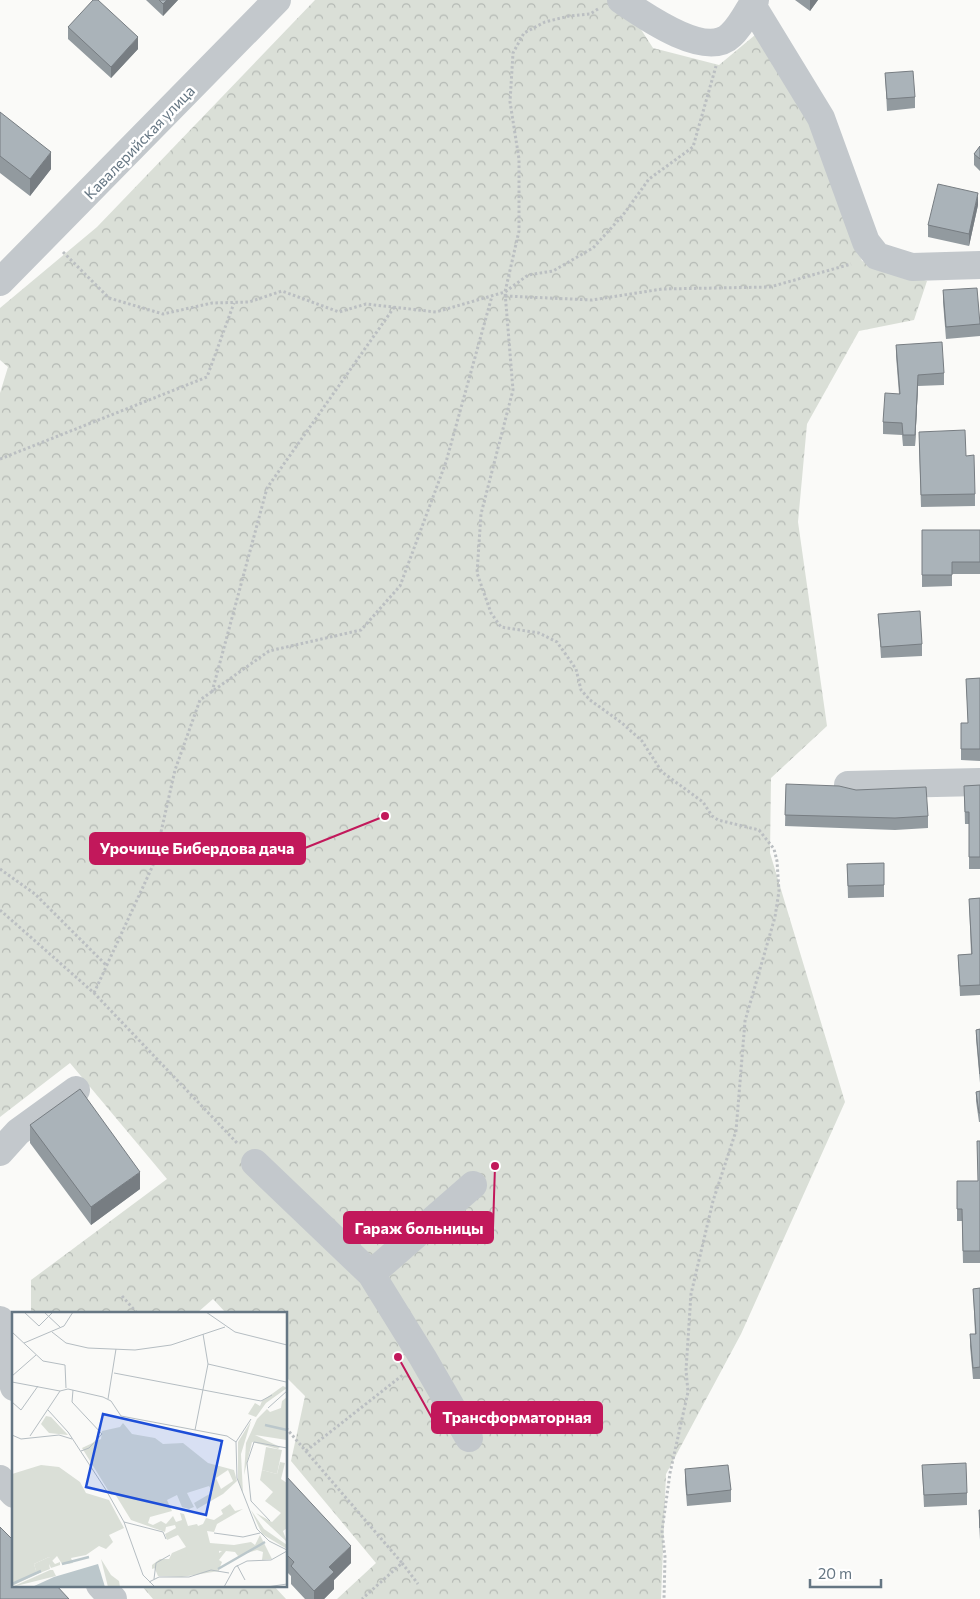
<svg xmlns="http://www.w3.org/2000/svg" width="980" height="1599" viewBox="0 0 980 1599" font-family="Commissioner,sans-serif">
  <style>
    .forest { fill: url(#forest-crowns) }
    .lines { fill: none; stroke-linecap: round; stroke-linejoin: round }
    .path { stroke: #bbbfc2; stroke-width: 3; stroke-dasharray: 2.5 2.5; stroke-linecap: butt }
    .minor { stroke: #c3c8cc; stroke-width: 28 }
    .wall { fill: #929a9f }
    .shaded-wall { fill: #777d82 }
    .building { fill: #aab3b9; stroke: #777d82 }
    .labels { text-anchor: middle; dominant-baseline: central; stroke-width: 5; stroke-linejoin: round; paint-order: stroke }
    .street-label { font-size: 15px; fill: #657683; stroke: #fff }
    .inset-river { fill: none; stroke: #bbc7cb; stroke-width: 2.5 }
    .inset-road { fill: none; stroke: #b5bdc2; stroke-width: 1 }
    .view { fill: #1d4ed8; fill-opacity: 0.15; stroke: #1d4ed8; stroke-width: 2.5 }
    .inset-edge { fill: none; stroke: #657683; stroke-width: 2.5 }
    .leader { fill: none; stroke: #c2185b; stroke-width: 2 }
    .callout-dot { fill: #c2185b; stroke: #fff; stroke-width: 2 }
    .callout { fill: #c2185b; stroke: #c2185b; stroke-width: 2 }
    .callout-label { font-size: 16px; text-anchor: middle; font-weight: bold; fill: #fff }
  </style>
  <defs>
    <pattern id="forest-crowns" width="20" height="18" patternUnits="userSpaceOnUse" patternTransform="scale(1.25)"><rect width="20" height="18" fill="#dadfd7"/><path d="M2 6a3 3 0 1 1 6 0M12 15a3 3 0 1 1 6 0" fill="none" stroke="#b4b9b4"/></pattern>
  </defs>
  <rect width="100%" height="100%" fill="#fafaf8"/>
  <path class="forest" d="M315 0H622L653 48 719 65 755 35 823 146 862 261 927 281 914 320 859 331 807 424 798 522 827 726 771 778 770 853 845 1102 741 1334 666 1474 661 1599H337L376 1563 291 1461 305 1396 286 1377V1313H226L213 1299 197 1313H31V1280L167 1179 70 1063 0 1117V393L8 367 0 360V308L97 227Z
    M141 1585H273L286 1599H153Z"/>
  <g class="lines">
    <path class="path" d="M598 9 590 14 569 16 545 22 524 33 513 53 510 102 519 159V231L505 292 513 390 481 514 477 573 491 613 501 627 539 633 557 642 576 669 581 690 590 700 622 723 642 741 662 772 703 802 712 816 718 820 759 830 774 849 777 861 779 891 775 917 745 1021 736 1131 713 1201 691 1294 686 1370 688 1392 670 1473 662 1531 665 1557 664 1599
      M63 252 109 298 163 314 212 303 249 302 282 291 339 312 366 304 436 312 505 292 528 275 553 271 593 248 623 215 649 179 693 147 716 66
      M505 296 592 300 662 289 770 287 851 264
      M0 459 207 377 234 303
      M212 692 267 488 395 306
      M0 869 35 894 107 966
      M0 910 94 993 238 1144
      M94 993 154 863 175 770 200 700 269 651 361 630 400 586 446 462 492 296
      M122 1296 137 1313
      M286 1428 402 1563 362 1599
      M306 1451 404 1374
      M402 1563 418 1584"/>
    <path class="minor" d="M621 0C643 15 706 60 731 35 741 26 748 11 755 0
      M752 5 821 118 866 242 877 256 912 267 980 265
      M0 282 277 0
      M848 785 980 782
      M0 1152 18 1132 76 1090
      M255 1163 371 1274 423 1358 469 1438
      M371 1274 473 1185
      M0 1320 8 1368 14 1387
      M0 1479 14 1494
      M100 1585 113 1599"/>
  </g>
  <path class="wall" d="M146 0H178L163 16Z
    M795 0H818L810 11Z
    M68 27 138 49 111 78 68 39Z
    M885 73 915 97V108L887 111Z
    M0 112 51 169 30 196 0 173Z
    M980 146V171L974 165V154Z
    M978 205 969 246 928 237V225Z
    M943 290 980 324V336L946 339 943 302Z
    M896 345 944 373V385L918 386 915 446H903L902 435 883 434V422L899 394 896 356Z
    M919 443 966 456 975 494V506L921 507Z
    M922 530H980V574H952V586L922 587Z
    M878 614 922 644V656L881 658Z
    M980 678V761L961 760V723H968L966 679Z
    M786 784 928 816V828L895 830 785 826Z
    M980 785V869H969V824H965L964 786Z
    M884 863V897L848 898 847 864Z
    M980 898V995L960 996 958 955 971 954 969 899Z
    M980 1029V1083L976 1039V1030Z
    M980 1091V1122H979L976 1101V1092Z
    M30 1125 140 1189 91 1225 30 1143Z
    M980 1141V1263H963L962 1221H957V1181H978Z
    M980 1288V1379H973L970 1346V1334H975L973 1289Z
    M922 1465 967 1493V1505L924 1507Z
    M685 1469 731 1490V1502L687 1506 685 1481Z
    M286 1476 351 1563 334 1580V1589L324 1599H305L291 1584V1576L286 1571Z
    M979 1510H980V1540L979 1522Z"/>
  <path class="shaded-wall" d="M167 0H178L163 16V4Z
    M810 0H818L810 11Z
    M138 37V49L111 78V67Z
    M51 152V169L30 196V179Z
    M978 193V205L969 246V234Z
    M918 375V386L915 446V435Z
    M140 1172V1189L91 1225V1207Z
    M351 1546V1563L334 1580V1589L324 1599H314V1591L329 1567Z"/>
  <path class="building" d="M93 0H98L138 37 111 67 68 27Z
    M159 0H167L163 4Z
    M913 71 915 97 887 99 885 73Z
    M0 112 51 152 30 179 0 156Z
    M980 146V159L974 154Z
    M938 184 978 193 969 234 928 225Z
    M977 288 980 324 946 327 943 290Z
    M942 342 944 373 918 375 915 435H903L902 423 883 422 885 393 900 394 896 345Z
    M965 430 966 456 974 455 975 494 921 495 919 432Z
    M922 530H980V562H952V575H922Z
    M920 611 922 644 881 647 878 614Z
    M980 678V749H961V723H968L966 679Z
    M786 784 839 786 856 790 926 787 928 816 895 818 785 815Z
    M980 785V857H969V812H965L964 786Z
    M884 863V885L848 886 847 864Z
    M980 898V985L960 986 958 955 972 954 969 899Z
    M980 1029V1074L976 1030Z
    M80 1089 140 1172 91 1207 30 1125Z
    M980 1091V1113H979L976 1092Z
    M977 1141H980V1251H963L962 1209H957V1181H978Z
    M980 1288V1367L973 1368 970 1334H976L973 1289Z
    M966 1463 967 1493 924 1495 922 1465Z
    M728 1465 731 1490 687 1495 685 1469Z
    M286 1476 351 1546 329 1567 334 1572 314 1591 291 1566 294 1562 286 1554Z
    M979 1510H980V1528Z
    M0 1527 14 1541V1585H56L69 1599H0Z"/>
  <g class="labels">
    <g class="street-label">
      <text transform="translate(139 142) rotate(-46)">Кавалерийская улица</text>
    </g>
  </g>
  <g transform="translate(12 1312)">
    <rect width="275" height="275" fill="#fafaf8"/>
    <path d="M254 135 270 138 265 162 250 158ZM37 245 43 252 48 250V253L39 256 37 252 38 257 25 262 22 252ZM89 247 99 263 107 269 108 275H96ZM38 258H41L44 264 0 275Z" fill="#dadfd7"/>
    <path d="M271 74 275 76 254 91 244 105 236 102 243 91 248 94 250 89ZM275 85V128L243 123 268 135 266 137 240 130 232 163 234 131 245 107 255 97 258 100 269 96 270 89ZM34 104 39 105 56 123 37 121 29 112ZM239 109 229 142 231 181 226 169V130ZM111 111 120 122 143 126 151 132 171 131 196 151 222 158 225 169 211 182 185 197 182 191 201 180 197 174 175 181 182 195 177 197 170 195 165 183 155 188 160 199 138 205 136 211 141 213 149 209 154 212 161 204 164 210 170 208 168 201 172 202 176 214 185 212 186 214 191 212 194 206 202 208 211 202 209 198 218 192 223 199 231 197 205 212 202 220 195 219 198 231 222 233 239 230 243 233 248 223 260 247 250 248 251 240 245 238 226 244 223 240 214 239 207 248 210 250 206 260 207 241 210 239 189 238 140 257V253L148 247H157L160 241 174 235 166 223 155 228 153 222 164 216 163 213 154 215 153 220 119 208 103 182 99 183 70 136 89 127 90 119 108 115ZM216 158 221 169 209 177 204 166ZM268 150 273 151 269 167 275 171V216L271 219 275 230 244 201 260 210 269 201 253 189 261 180 248 168 250 158 265 162ZM29 153 47 155 68 170 74 181 97 188 112 216 97 223 101 230 94 237 87 234 74 243 59 246 61 251 55 252H50L45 244 39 250 37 245 22 252 25 262 0 274V162ZM239 198 252 217 275 233V237L250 222Z" fill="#dadfd7" fill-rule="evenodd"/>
    <path d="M192 235 207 237V259L170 265 146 264 142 255Z" fill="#dadfd7"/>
    <path d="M86 252 93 275H20L42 265Z" fill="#bbc7cb"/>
    <path class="inset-river" d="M253 113 275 118M50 252 77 245M206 257 253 230M0 272 29 259"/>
    <path class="inset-road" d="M12 0 27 14 41 0M32 0 49 16M122 0H163M194 0 223 20 275 33M0 20 31 49 53 53 54 76M40 20 54 31 76 36 123 38 159 33 213 15M12 31 52 14 61 0M196 52 274 70M102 61 249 89 260 83M0 64 24 43M0 70 48 79 56 77 91 85 99 89 109 104 215 124 224 130M61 78 60 90 90 122 77 136 69 139M96 87 104 37M0 90 9 98 26 74M256 96 275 79M36 98 56 120 94 178 112 210 131 263 143 275M239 107 224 130 225 166 245 217 257 229 275 238M183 118 196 52 191 22M0 123 9 127 47 123 60 127M18 124 48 79M258 209 239 189 235 151 242 130 275 136M112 210 151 220 154 227M202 221 231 225 248 221M225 253 233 268M142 267 144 251 158 243M137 270 147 265H177L199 258 217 261M212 275 223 255 235 249 259 248 275 239M255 275 275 272"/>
    <path class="view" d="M91 102 210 129 194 203 74 175Z"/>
    <rect width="275" height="275" class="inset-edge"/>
  </g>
  <path class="leader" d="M385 816L305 848M495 1166L493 1228M398 1357L432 1418"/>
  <g class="callout-dot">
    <circle cx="385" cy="816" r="5"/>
    <circle cx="495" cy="1166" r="5"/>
    <circle cx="398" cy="1357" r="5"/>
  </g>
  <g class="callout">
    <rect x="90" y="833" width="215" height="31" rx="5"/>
    <rect x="344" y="1212" width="149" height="31" rx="5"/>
    <rect x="432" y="1402" width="170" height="31" rx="5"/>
  </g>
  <g class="callout-label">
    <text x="197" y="854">Урочище Бибердова дача</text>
    <text x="419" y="1234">Гараж больницы</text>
    <text x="517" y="1423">Трансформаторная</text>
  </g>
  <path d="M810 1579v8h71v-8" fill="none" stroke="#657683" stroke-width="2.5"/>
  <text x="818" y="1579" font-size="15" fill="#657683" stroke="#ffffff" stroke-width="4" paint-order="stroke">20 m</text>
</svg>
